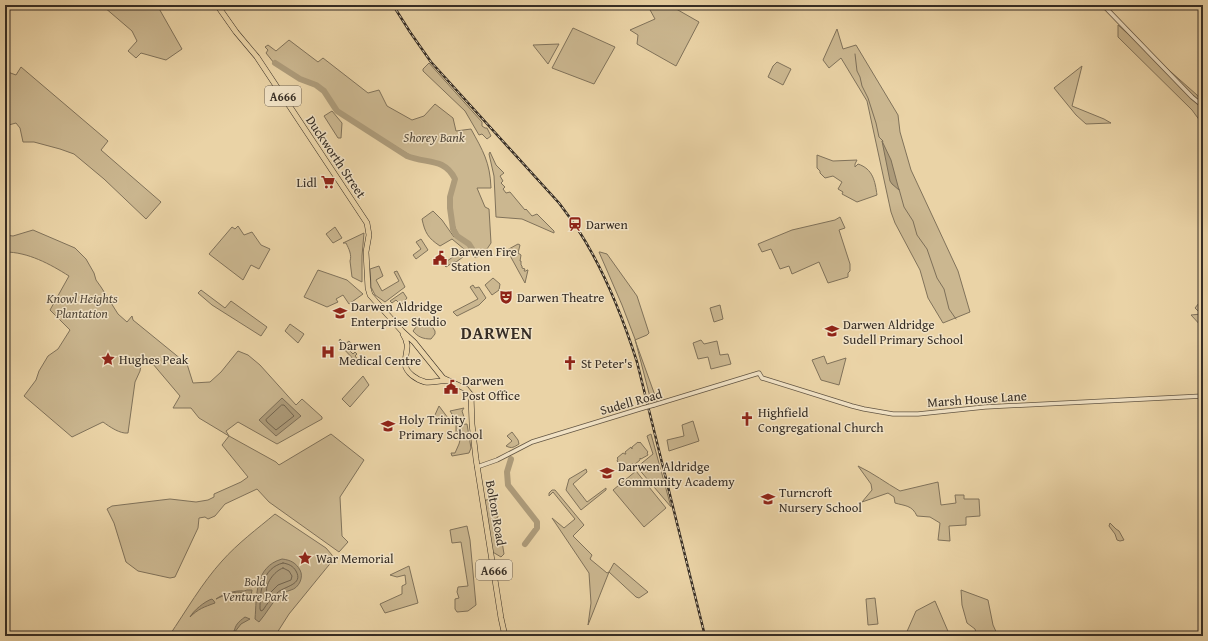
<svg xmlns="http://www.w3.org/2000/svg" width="1208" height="641" viewBox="0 0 1208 641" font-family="'Gentium Book Plus',serif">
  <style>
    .green { fill: #cbb790; stroke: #80725a }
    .water { fill: #ad9b7a; stroke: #7d6f58 }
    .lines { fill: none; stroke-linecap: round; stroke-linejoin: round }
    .shore { stroke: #72644f; stroke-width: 1 }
    .stream { stroke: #7d6f58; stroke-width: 1 }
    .river { stroke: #ad9b7a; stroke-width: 6 }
    .minor-casing { stroke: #635644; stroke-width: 5 }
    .highway-casing { stroke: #362d24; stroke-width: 6 }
    .minor { stroke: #f1e2c5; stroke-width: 3.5 }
    .highway { stroke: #ead3a6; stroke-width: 5 }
    .rail-casing { stroke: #362d24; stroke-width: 2.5 }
    .rail { stroke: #f1e2c5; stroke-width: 1; stroke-dasharray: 3; stroke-linecap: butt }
    .minor-bridge-casing { stroke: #635644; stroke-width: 5; stroke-linecap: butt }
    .minor-bridge { stroke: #f1e2c5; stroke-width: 3.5 }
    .labels { text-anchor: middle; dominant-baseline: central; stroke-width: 3; stroke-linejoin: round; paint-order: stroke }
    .shield { fill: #f1e2c5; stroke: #6e6354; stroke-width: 1 }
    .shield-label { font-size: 12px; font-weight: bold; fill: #362d24 }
    .park-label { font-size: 13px; font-style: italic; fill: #54493a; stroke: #f1e2c5 }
    .street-label { font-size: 13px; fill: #362d24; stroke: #f1e2c5 }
    .poi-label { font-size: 13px; fill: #362d24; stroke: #f1e2c5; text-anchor: start }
    .district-label { font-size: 17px; font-weight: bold; letter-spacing: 1px; fill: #362d24; stroke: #f1e2c5 }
  </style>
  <rect width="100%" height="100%" fill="#ead3a6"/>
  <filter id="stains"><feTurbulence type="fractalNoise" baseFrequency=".005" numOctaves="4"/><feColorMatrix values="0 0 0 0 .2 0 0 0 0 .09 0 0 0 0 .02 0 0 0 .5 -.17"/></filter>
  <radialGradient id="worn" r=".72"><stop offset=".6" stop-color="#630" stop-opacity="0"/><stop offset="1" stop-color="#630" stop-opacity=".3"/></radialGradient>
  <path class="green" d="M108 5H157L182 49 166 60 141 53 136 58 128 51 137 41 132 31 104 7Z
    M656 5H671V6L699 22 676 66 637 44 638 35 630 30 655 19 649 8Z
    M1118 25 1197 95 1203 104V125L1192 110 1118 37Z
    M573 28 615 47 594 84 552 68Z
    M837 29 843 49 856 45 898 115 900 132 911 170 958 271 970 312 943 323 928 298 920 270 895 223 891 212 867 101 841 58 829 68 823 60Z
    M289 40 318 62 323 58 368 93 379 90 387 106 412 120 424 116 435 104 453 118 456 131 471 129C483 151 490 162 491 188H477L485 207 489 209 491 243 487 249 478 254 472 248 463 257 456 262 455 261 446 267 443 264 464 249 452 239 440 246C428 238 425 233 422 219L433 211 442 220 454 237 458 234C453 227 450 204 451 198 453 191 455 185 456 179L452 171 442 163 413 157 338 111 324 89 319 85 299 77 276 62 274 63 266 53 268 50 265 47 268 45 276 51Z
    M559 44 548 64 533 45Z
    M777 62 791 69 783 85 768 77 773 66Z
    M429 63 482 122V126L485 128H487L491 136 487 139 482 134 479 135 465 111 423 71V69Z
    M1082 66 1072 106 1104 119 1111 123 1086 124 1076 115 1054 88Z
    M21 67 108 141 101 150 161 202 146 219 104 179 74 154 60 149 34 142H23L20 128 16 123 5 126V71L16 75Z
    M332 111 342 123 341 138H338L324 116Z
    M490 152 496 165 504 173 500 176 503 181 501 183 505 187 503 189 506 193 510 192 525 210 526 209 532 216 537 214 554 231V233L522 219 496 217 494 176 489 154Z
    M817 155 833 161 857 160 855 164V167L858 164C873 169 875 181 877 195L857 202 842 194 843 192 838 189 842 182 833 176 825 178 820 173V171L817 168Z
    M840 217 845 228 839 230 850 264V271L848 273V277L828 283 819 262 792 274 789 266 780 269 771 249 762 252 758 244 792 230 835 220Z
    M238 226 244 235 252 232 261 245 270 249 259 269 251 265 243 280 209 254 232 227 235 229Z
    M335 227 342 238 333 243 326 234Z
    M33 230 75 248 86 259 94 273 96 280 101 287 118 314 127 322 132 316 133 320 187 364 193 383 210 382 221 372 238 351 248 355 260 365 296 405 302 399 322 417V419L277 444 238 422 226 431 229 436 276 462 279 465 331 434 364 460 340 497 342 536 348 542 339 552 269 502 257 489 225 504 215 516 208 519 205 517 199 518 198 528 175 577 170 578 138 571 126 562 114 523 107 509 112 506 170 499 196 502 208 500 214 497V494L241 482 248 477 222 445 229 436 199 418 191 408H173L180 396 147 357 142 360 140 371 135 382 128 433C120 434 110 427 103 422L72 437 24 396 36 380 39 371 48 356 58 349 70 330 50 310 69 276C50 264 28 252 5 252V235L13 236Z
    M364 233 362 256V282L352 277 350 261C352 255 349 249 346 243H343Z
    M421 239 428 250 416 259 413 255 421 249 416 242Z
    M518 244 520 245 518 253 521 255 520 261H521V265L522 266V268L525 269 524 271H526L527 270H528L525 283 507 250Z
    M599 252H600L607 254 637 296 649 333 647 335 635 340 657 401H651L635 339 622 305Z
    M379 266 383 276 376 280 382 291 399 281 394 272 397 271 405 287 385 302 375 295 371 287 370 269Z
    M318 270 347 280 363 294 349 304 343 295 336 299 338 302 327 307 304 297Z
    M493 278 500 284 499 290 492 295 485 285Z
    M473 285 475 288 479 287 486 298 479 305 457 316 453 312 478 299 470 287Z
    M201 290 225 308 231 301 267 327 261 336 212 305 198 293Z
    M403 292 407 298 401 305 396 300 392 303 390 301Z
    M1203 298V328L1191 315 1201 314 1195 308Z
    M720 305 723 319 714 322 710 308Z
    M424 320H428L435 331V334L431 339C423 339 418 337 413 331L418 324Z
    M290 324 304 334 298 343 285 331Z
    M340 339 345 344 349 341 353 345 350 347 352 349 350 351 353 354 355 352 357 354 355 356 361 363 360 366 339 344V341Z
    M701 340 704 344 717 341 720 355 728 354 731 364 711 369 708 357 698 359 693 343Z
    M824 356 827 364 846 358 839 385 821 380 812 360Z
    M363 376 369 385 350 407 342 399Z
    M439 406 448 418 443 419V422L440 423V420L434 417Z
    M464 408 462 411 464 417V422H454L452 414 450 411Z
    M693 421 699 441 669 451 667 440 684 436 682 425Z
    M467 424 471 448 469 453 452 456 451 453H455L459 444 462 432H456V425Z
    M512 432 518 440 519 444C514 447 512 449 506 446L512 441 507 436Z
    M651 434 671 507 637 467 653 454 647 436Z
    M638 442 639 443 640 442 648 452 647 453 648 455 641 459 640 458V460L634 465 633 464H632L633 466 627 471 626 470H625L617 461 618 459 617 458 623 453 625 454H626L625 452 631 447 632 449V447Z
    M858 466C873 473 886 483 900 491L938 482 941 505 956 503 955 495H964V499H979L980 516 966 517V525L949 526 950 541 938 540 940 523 930 517 917 516C912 505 905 506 895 503L894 497 888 493 862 502 872 490 871 484Z
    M586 469 587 472 573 484 587 502 606 488V490L581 510 566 490 569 479Z
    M636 471 666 508 644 527 613 490Z
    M552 490H555L584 525 573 536 592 555 590 559 607 573 609 572 614 563 648 592 639 598 636 597 609 572 588 625 591 603 589 573 552 518 564 528 575 519 553 492 549 496V493Z
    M493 498 498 517 495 519 500 529 504 554 501 557 491 551 483 501Z
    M275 514 326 548 332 555 333 560 289 614 275 636H169C186 611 202 583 222 561 238 543 257 529 275 514Z
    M1110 523 1116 529 1119 531 1124 540 1120 541 1117 540 1115 534 1109 526Z
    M467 526 470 540 476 605 468 611 457 612 455 609V599L459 598 457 592 458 587 468 586 461 542 452 543 450 530Z
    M409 566 418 603 385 613 380 604 402 594V586L406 584 405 575 397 577 390 575Z
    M961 590 988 600 993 625 998 636H977L975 629 967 623 962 605Z
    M875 598 878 624 868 625 866 599Z
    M935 601 950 636H905L916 611Z"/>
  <path class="water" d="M882 141 891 160 899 190 892 184 890 181Z
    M282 398 301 416 276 436 259 420Z
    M282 559C291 560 296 563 300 570 304 577 299 588 291 590 286 592 282 592 278 597 271 604 266 614 259 622L255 619C257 596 254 567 282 559Z
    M247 590H252L251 596 248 597C241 587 225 595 216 599 223 594 235 590 244 591Z
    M212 599 214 601 215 603C204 607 198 609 190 617 193 611 205 601 212 599Z
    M245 617 250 619 241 624 234 633C235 625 238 622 245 617Z"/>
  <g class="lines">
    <path class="shore" d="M282 405H284L294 416 276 430 267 422 266 420Z
      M283 563C289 564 293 566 296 571 304 585 284 586 277 593 271 598 267 604 263 610L261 611 260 609C260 591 262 568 283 563Z
      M283 568 289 571 292 576 291 580 278 585 269 594H267C264 585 274 571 283 568Z"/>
    <path class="stream" d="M855 54 857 71 860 77 862 86 868 98 876 123 879 137 883 141
      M899 189 904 207 913 221 917 235 927 249 937 278 944 289 949 309 956 319
      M231 633 233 631"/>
    <path class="river" d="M275 63 300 79 316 85 324 91 337 111 407 156C426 164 444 157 455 179L450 197V208L453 229 457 236 469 244 476 255
      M511 459 507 472 508 485 537 522V528L525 544"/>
    <defs>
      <path id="minor" d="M1103 5 1192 97 1203 106
        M654 405 759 373 762 378 852 406 864 409 893 414H918L985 407 1203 396
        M477 467 497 460 532 442 643 408"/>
      <path id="highway" d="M217 5 236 32 257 57 367 223 369 235 366 252 368 288 370 295 402 331 414 342 443 378 466 389 471 395 472 424 476 459 501 618 505 636
        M403 334C411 346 405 352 405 364 406 373 417 380 425 382 433 383 440 380 447 381"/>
    </defs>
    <use href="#minor" class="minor-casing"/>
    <use href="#highway" class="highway-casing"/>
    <use href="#minor" class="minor"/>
    <use href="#highway" class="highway"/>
    <defs>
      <path id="rail" d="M393 5 410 32 431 62 559 203C565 211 571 219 577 228 604 269 622 315 637 362L705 636"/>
    </defs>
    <use href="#rail" class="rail-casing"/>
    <use href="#rail" class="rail"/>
    <defs>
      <path id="minor-bridge" d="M643 408 654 405"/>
    </defs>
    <use href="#minor-bridge" class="minor-bridge-casing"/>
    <use href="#minor-bridge" class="minor-bridge"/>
  </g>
  <defs>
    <symbol id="supermarket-bare" viewBox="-9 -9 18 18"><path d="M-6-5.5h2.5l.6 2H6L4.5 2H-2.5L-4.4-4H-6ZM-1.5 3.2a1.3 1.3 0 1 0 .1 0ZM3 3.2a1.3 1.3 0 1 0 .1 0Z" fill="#8f2418" stroke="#f1e2c5" stroke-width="2.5" paint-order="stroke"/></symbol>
    <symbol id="station-bare" viewBox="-9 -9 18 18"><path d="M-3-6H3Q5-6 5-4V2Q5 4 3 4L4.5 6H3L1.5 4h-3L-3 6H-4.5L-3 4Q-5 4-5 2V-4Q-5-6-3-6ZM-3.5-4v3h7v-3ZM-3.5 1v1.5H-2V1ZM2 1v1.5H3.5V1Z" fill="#8f2418" stroke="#f1e2c5" stroke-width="2.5" paint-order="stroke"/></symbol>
    <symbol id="civic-bare" viewBox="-9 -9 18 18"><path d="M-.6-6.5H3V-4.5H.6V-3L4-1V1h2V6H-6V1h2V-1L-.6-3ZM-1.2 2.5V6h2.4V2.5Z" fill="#8f2418" stroke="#f1e2c5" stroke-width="2.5" paint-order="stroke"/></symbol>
    <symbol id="theatre-bare" viewBox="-9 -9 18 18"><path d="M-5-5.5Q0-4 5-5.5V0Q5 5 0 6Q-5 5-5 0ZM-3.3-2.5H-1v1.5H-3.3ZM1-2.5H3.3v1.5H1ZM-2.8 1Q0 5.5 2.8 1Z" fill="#8f2418" stroke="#f1e2c5" stroke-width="2.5" paint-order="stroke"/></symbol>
    <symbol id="school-bare" viewBox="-9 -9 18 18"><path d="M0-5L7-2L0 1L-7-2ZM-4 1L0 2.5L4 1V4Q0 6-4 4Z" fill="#8f2418" stroke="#f1e2c5" stroke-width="2.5" paint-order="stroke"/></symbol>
    <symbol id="hospital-bare" viewBox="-9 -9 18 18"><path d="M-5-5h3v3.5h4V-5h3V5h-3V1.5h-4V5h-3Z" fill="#8f2418" stroke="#f1e2c5" stroke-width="2.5" paint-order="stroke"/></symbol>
    <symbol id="sight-bare" viewBox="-9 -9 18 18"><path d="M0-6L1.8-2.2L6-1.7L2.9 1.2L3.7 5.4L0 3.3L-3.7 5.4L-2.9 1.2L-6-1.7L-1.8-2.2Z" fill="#8f2418" stroke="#f1e2c5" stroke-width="2.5" paint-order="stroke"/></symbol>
    <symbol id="church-bare" viewBox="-9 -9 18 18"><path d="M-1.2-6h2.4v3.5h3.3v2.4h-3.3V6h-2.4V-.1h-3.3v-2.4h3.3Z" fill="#8f2418" stroke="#f1e2c5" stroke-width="2.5" paint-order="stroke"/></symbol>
  </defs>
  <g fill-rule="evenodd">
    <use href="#supermarket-bare" x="318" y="172" width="20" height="20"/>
    <use href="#station-bare" x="565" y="214" width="20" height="20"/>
    <use href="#civic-bare" x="430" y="248" width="20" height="20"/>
    <use href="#theatre-bare" x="496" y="287" width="20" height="20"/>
    <use href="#school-bare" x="330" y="303" width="20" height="20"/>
    <use href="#school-bare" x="822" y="321" width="20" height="20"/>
    <use href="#hospital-bare" x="318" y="342" width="20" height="20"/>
    <use href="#sight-bare" x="98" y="349" width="20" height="20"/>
    <use href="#church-bare" x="560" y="353" width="20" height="20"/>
    <use href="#civic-bare" x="441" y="377" width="20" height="20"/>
    <use href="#church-bare" x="737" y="409" width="20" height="20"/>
    <use href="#school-bare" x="378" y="416" width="20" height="20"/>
    <use href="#school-bare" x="597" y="463" width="20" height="20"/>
    <use href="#school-bare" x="758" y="489" width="20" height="20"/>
    <use href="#sight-bare" x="295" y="548" width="20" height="20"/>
  </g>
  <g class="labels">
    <g class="shield">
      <rect x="265" y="86" width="36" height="20" rx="3"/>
      <rect x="476" y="560" width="36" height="20" rx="3"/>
    </g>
    <g class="shield-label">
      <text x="283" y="96">A666</text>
      <text x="494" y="570">A666</text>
    </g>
    <g class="park-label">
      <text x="434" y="137">Shorey Bank</text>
      <text x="82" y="298">Knowl Heights<tspan x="82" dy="15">Plantation</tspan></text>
      <text x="255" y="581">Bold<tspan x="255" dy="15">Venture Park</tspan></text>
    </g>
    <g class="street-label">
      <text transform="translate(336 157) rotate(56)">Duckworth Street</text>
      <text transform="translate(977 399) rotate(-4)">Marsh House Lane</text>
      <text transform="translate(631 402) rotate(-16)">Sudell Road</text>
      <text transform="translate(496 513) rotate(80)">Bolton Road</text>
    </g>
    <g class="poi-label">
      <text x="317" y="182" text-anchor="end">Lidl</text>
      <text x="586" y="224">Darwen</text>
      <text x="451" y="251">Darwen Fire<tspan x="451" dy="15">Station</tspan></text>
      <text x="517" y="297">Darwen Theatre</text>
      <text x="351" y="306">Darwen Aldridge<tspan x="351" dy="15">Enterprise Studio</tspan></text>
      <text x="843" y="324">Darwen Aldridge<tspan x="843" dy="15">Sudell Primary School</tspan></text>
      <text x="339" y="345">Darwen<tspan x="339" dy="15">Medical Centre</tspan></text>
      <text x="119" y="359">Hughes Peak</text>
      <text x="581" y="363">St Peter's</text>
      <text x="462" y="380">Darwen<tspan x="462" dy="15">Post Office</tspan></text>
      <text x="758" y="412">Highfield<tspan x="758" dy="15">Congregational Church</tspan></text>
      <text x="399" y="419">Holy Trinity<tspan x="399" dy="15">Primary School</tspan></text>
      <text x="618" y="466">Darwen Aldridge<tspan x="618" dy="15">Community Academy</tspan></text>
      <text x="779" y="492">Turncroft<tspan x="779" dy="15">Nursery School</tspan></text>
      <text x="316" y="558">War Memorial</text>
    </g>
    <g class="district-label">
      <text x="497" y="332">DARWEN</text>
    </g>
  </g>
  <rect width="1208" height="641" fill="none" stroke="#ead3a6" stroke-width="20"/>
  <rect x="6" y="6" width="1196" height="629" fill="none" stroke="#362d24" stroke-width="2"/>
  <rect x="10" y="10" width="1188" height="621" fill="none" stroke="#362d24"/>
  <rect width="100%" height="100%" filter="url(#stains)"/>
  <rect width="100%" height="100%" fill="url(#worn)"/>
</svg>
